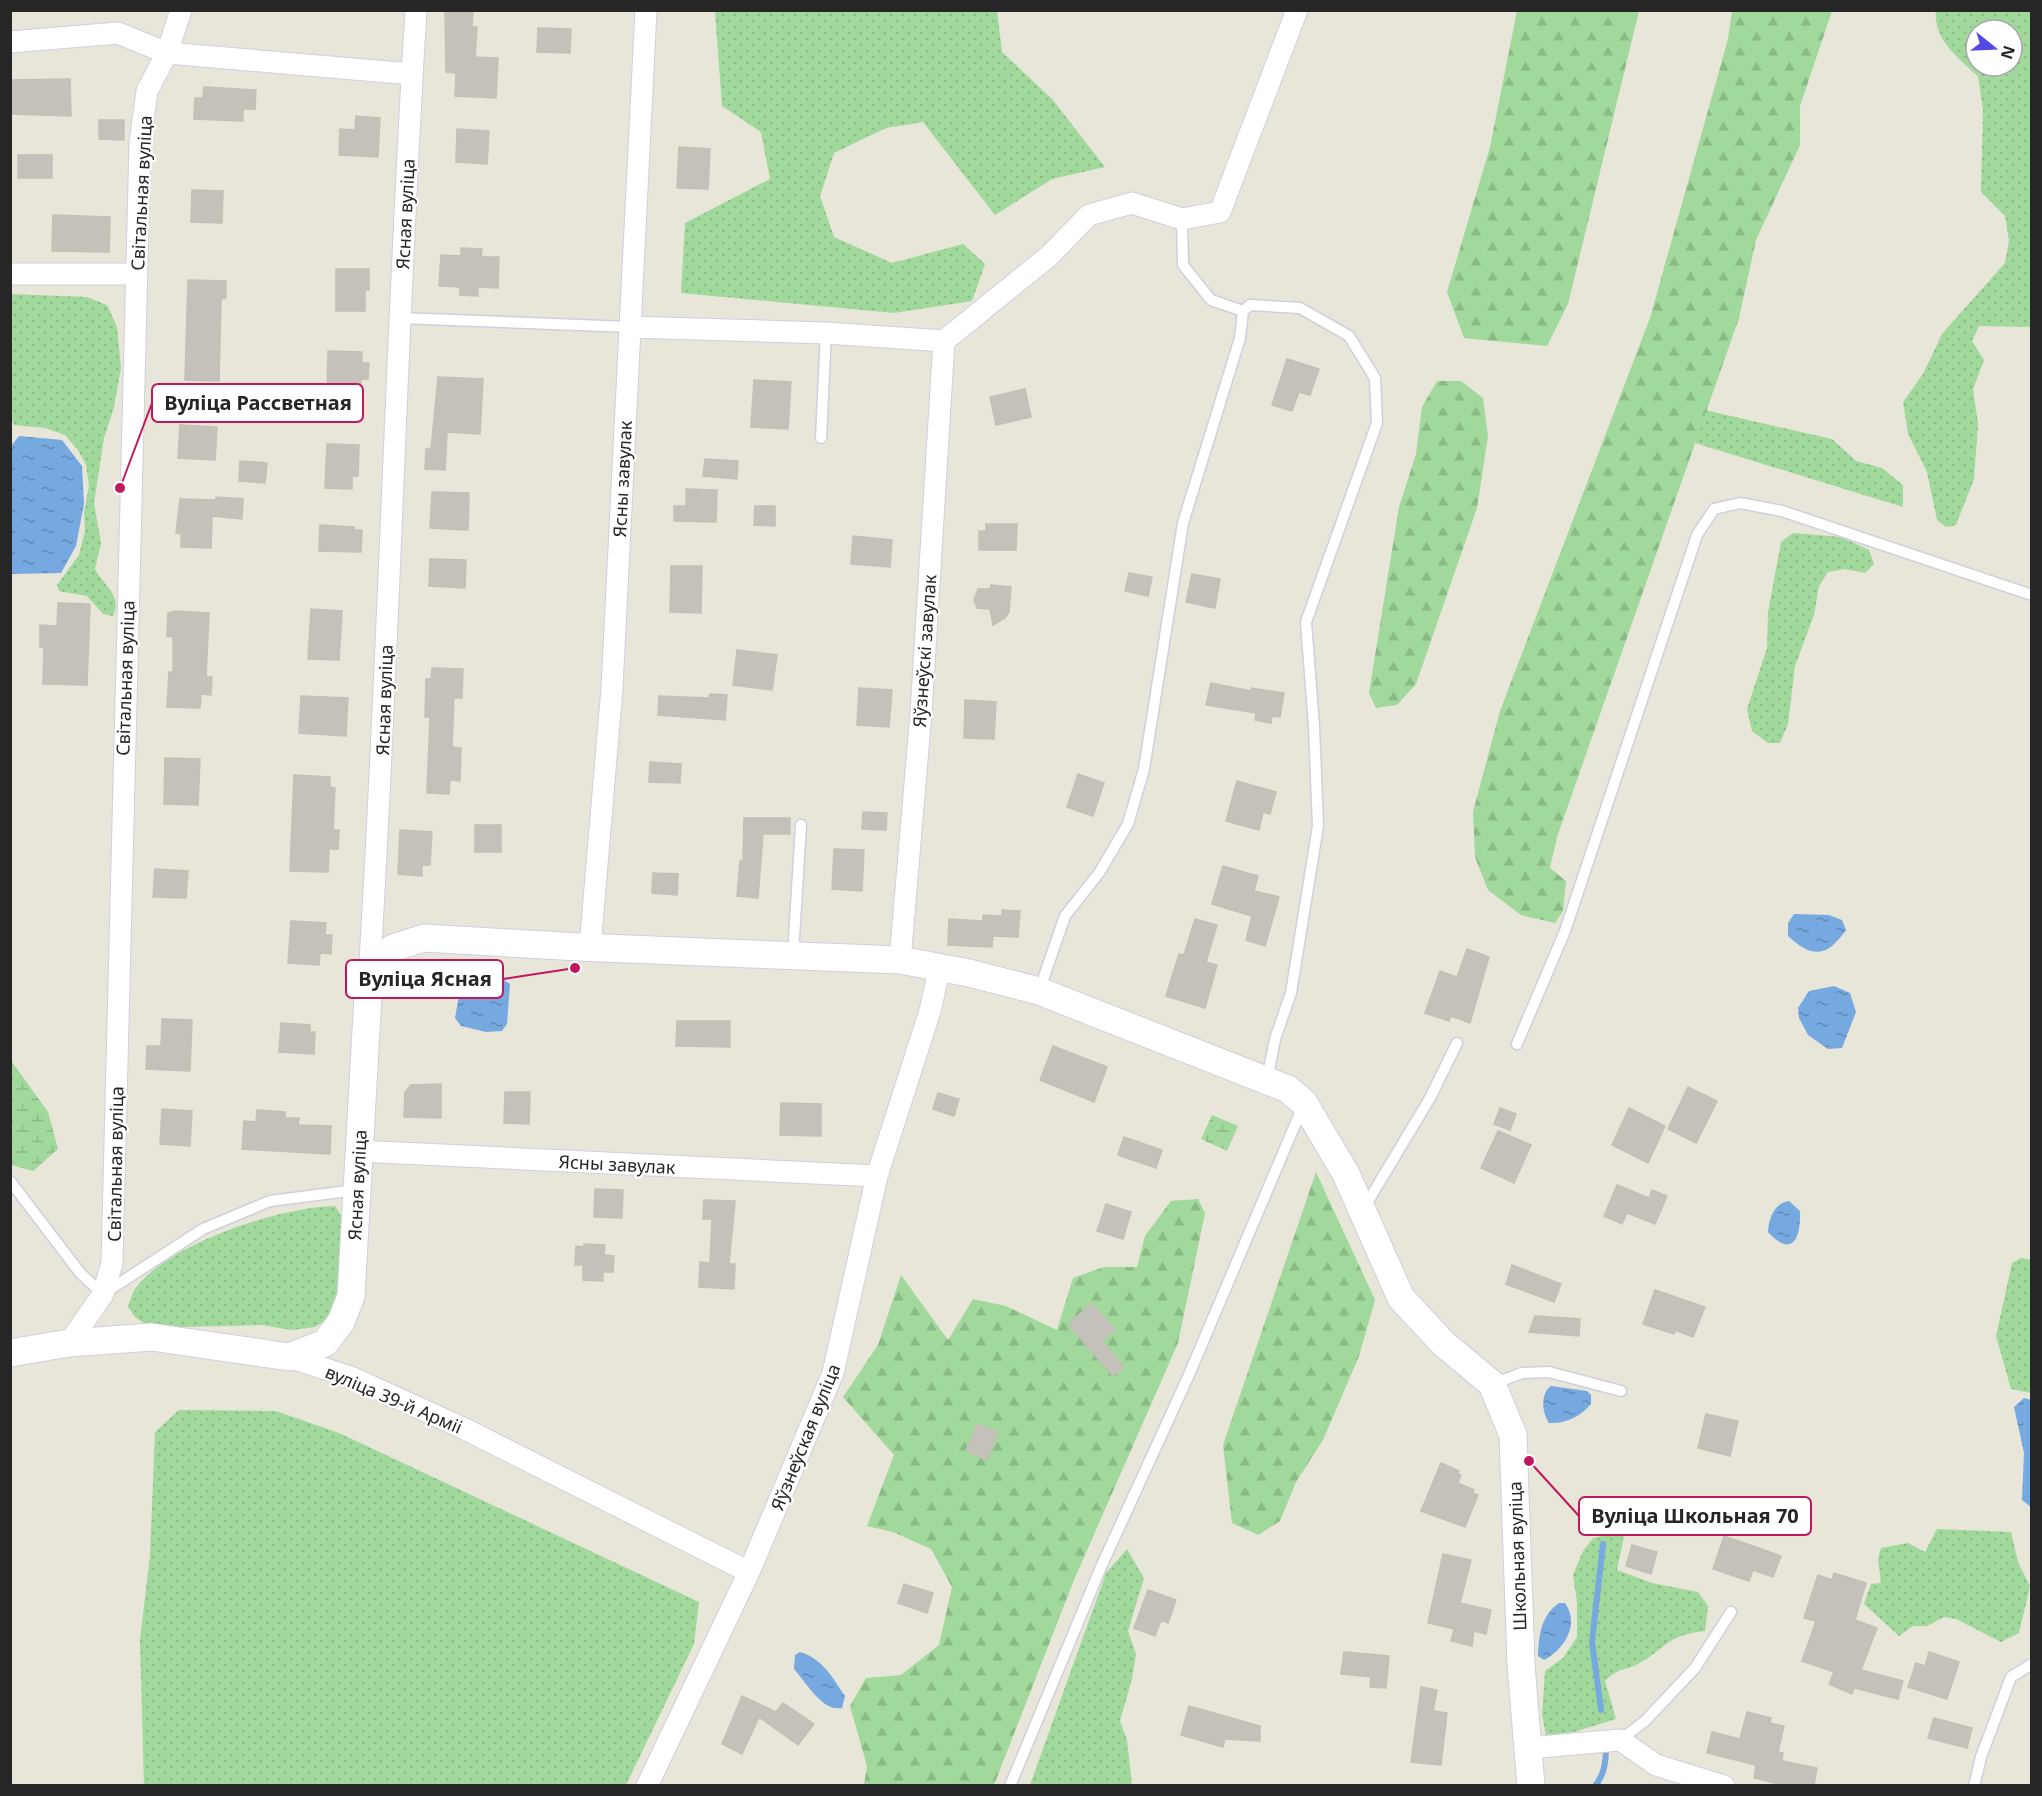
<svg xmlns="http://www.w3.org/2000/svg" width="2042" height="1796" viewBox="0 0 2042 1796" font-family="'Noto Sans',sans-serif">
  <style>
    .grass { fill: url(#grass-dots); fill-rule: evenodd }
    .forest { fill: url(#forest-firs) }
    .wetland { fill: url(#wetland-marsh) }
    .water { fill: url(#water-ripples) }
    .lines { fill: none; stroke-linecap: round; stroke-linejoin: round }
    .stream { stroke: #76a9e0; stroke-width: 6 }
    .building { fill: #c3c1b9; stroke: #c2c1b3; stroke-width: 1.5 }
    .service-casing { stroke: #d0cfde; stroke-width: 13 }
    .minor-casing { stroke: #d0cfde; stroke-width: 23 }
    .tertiary-casing { stroke: #d0cfde; stroke-width: 29 }
    .service { stroke: #fff; stroke-width: 10 }
    .minor { stroke: #fff; stroke-width: 21 }
    .tertiary { stroke: #fff; stroke-width: 27 }
    .labels { text-anchor: middle; dominant-baseline: central; stroke-width: 4.5; stroke-linejoin: round; paint-order: stroke }
    .street-label { font-size: 18px; fill: #262626; stroke: #fff }
    .leader { fill: none; stroke: #c2185b; stroke-width: 2 }
    .callout-dot { fill: #c2185b; stroke: #fff; stroke-width: 2 }
    .callout { fill: #fff; stroke: #c2185b; stroke-width: 2 }
    .callout-label { font-size: 20px; text-anchor: middle; font-weight: bold; fill: #262626 }
  </style>
  <defs>
    <pattern id="grass-dots" width="8" height="8" patternUnits="userSpaceOnUse" patternTransform="scale(1.5)"><rect width="8" height="8" fill="#a0d99b"/><path d="M2 2h.1M6 6h.1" fill="none" stroke="#8aba85" stroke-width="1.8" stroke-linecap="round"/></pattern>
    <pattern id="forest-firs" width="22" height="20" patternUnits="userSpaceOnUse" patternTransform="scale(1.5)"><rect width="22" height="20" fill="#a0d99b"/><path d="M5 1l3.5 6h-7zM16 11l3.5 6h-7z" fill="#8aba85"/></pattern>
    <pattern id="wetland-marsh" width="20" height="14" patternUnits="userSpaceOnUse" patternTransform="scale(1.5)"><rect width="20" height="14" fill="#a0d99b"/><path d="M1 5h8M5 5V1M11 12h8M15 12V8" fill="none" stroke="#8aba85"/></pattern>
    <pattern id="water-ripples" width="26" height="14" patternUnits="userSpaceOnUse" patternTransform="scale(1.5)"><rect width="26" height="14" fill="#76a9e0"/><path d="M2 4q2-2 4 0t4 0M15 11q2-2 4 0t4 0" fill="none" stroke="#6189b5"/></pattern>
  </defs>
  <rect width="100%" height="100%" fill="#e8e5d9"/>
  <path class="grass" d="M715 11H997L1002 52 1052 99 1105 167 1052 179 995 215 923 122 886 128 834 153 820 196 834 237 892 263 963 244 985 264 972 301 894 313 681 293 685 223 770 179 761 132 722 106Z
    M1936 11H2032L2031 327 1979 326 1972 341 1984 360 1973 389 1978 423 1974 479 1956 525 1946 527 1937 520 1927 472 1908 434 1903 402 1923 374 1942 334 2005 263 2009 241 2005 216 1981 192 1983 110 1978 76C1959 59 1933 39 1936 11ZM1976 30H2012V66H1976Z
    M10 294 87 297 107 305 117 327 121 368 114 407 104 438 94 503 101 543 95 569C104 586 123 596 113 616L103 614 87 596 59 591 57 585 79 555 85 531 84 512 89 486 86 465 78 450 65 435 45 428 14 425 10 414Z
    M1705 410 1832 439 1856 461 1882 468 1903 485V507L1695 443Z
    M1793 533 1841 537 1869 550 1874 564 1865 573 1845 569 1828 572 1819 586 1814 615 1795 666 1788 724 1780 743H1768L1752 731 1747 709 1767 648 1768 612 1781 542Z
    M335 1206 344 1221 339 1304 331 1317 315 1327 291 1330 262 1325 181 1327 147 1325 135 1317 128 1307C130 1301 132 1294 135 1289 169 1243 280 1207 335 1206Z
    M2021 1258 2031 1260V1393L2011 1389 1996 1336 2012 1263Z
    M179 1410 276 1411 339 1433 699 1602 694 1644 626 1785H144L140 1640 150 1556 155 1432Z
    M1937 1529 2011 1532 2018 1562 2030 1586 2019 1633 2001 1642 1956 1619 1944 1617 1927 1626H1913L1899 1636 1864 1604 1871 1584 1881 1583 1878 1559 1881 1548 1908 1543 1925 1552Z
    M1625 1531 1617 1570 1652 1583 1698 1592 1708 1606 1705 1631C1666 1635 1667 1648 1638 1664 1622 1672 1621 1666 1605 1681L1616 1719 1574 1732 1546 1735 1542 1715 1545 1671 1563 1658 1577 1637V1602L1573 1575 1583 1551 1593 1538Z
    M1127 1549 1144 1578 1128 1631 1136 1654 1132 1679 1120 1721 1127 1740 1132 1785H1030L1106 1573Z"/>
  <path class="forest" d="M1517 11H1639L1568 304 1547 346 1464 338 1447 292 1490 147Z
    M1732 11H1832L1800 106V145L1756 240 1739 318 1557 837 1550 868 1566 881 1563 911 1555 923 1521 915 1488 890 1475 857 1473 812 1500 711 1650 318 1728 39Z
    M1437 381H1461L1483 398 1488 436 1477 508 1416 684 1397 705 1376 708 1369 693 1399 507 1416 454 1422 407Z
    M1316 1172 1375 1300 1359 1356 1323 1440 1296 1482 1280 1521 1258 1535 1232 1523 1223 1445Z
    M1198 1199 1205 1213 1178 1343 1074 1580 994 1785H864L867 1766 850 1706 866 1678 901 1675 939 1645 952 1587 931 1549 893 1532 867 1526 894 1455 843 1397 878 1345 901 1275 948 1340 973 1299 1006 1306 1057 1330 1073 1278 1104 1267H1137L1145 1236 1171 1201Z"/>
  <path class="wetland" d="M10 1059 48 1112 58 1149 33 1171 11 1165Z
    M1212 1115 1238 1126 1227 1151 1201 1139Z"/>
  <path class="water" d="M19 436 62 440 82 466 84 504 76 546 61 573 11 574V446Z
    M1794 914 1829 915 1842 920 1846 930C1827 957 1813 959 1788 936V923Z
    M473 976 501 978 510 984 507 1024 502 1031 486 1032 461 1026 455 1018 461 984Z
    M1834 986 1850 993 1856 1012 1842 1048 1828 1049 1808 1035 1799 1018 1798 1008 1809 991Z
    M1789 1201 1800 1211C1801 1237 1793 1259 1768 1232 1769 1218 1774 1203 1789 1201Z
    M1551 1386 1587 1391 1591 1395V1404C1581 1416 1566 1424 1549 1423 1542 1413 1540 1394 1551 1386Z
    M2024 1398 2031 1400V1507L2022 1500 2024 1453 2014 1407Z
    M1559 1603H1565C1580 1624 1565 1649 1544 1660L1538 1656C1539 1634 1541 1616 1559 1603Z
    M800 1652C823 1659 832 1677 845 1696L842 1708C822 1712 806 1682 794 1669L795 1655Z"/>
  <g class="lines">
    <path class="stream" d="M1601 1710 1592 1642 1603 1544
      M1595 1786C1605 1774 1606 1760 1606 1745"/>
  </g>
  <path class="building" d="M445 10H473L472 27H477L475 57 498 58 496 98 455 96 456 73 446 72Z
    M538 28 571 29 570 53 537 52Z
    M70 79 71 116 10 114V80Z
    M204 87 256 90 255 109H243V121L194 119 195 98H203Z
    M356 116 380 118 378 157 339 155 340 129 355 130Z
    M99 120H124V140L99 139Z
    M457 129 489 131 487 164 456 162Z
    M679 147 710 149 708 189 677 188Z
    M18 155H52V178H18Z
    M192 190 223 191 222 223 191 222Z
    M53 215 110 217 109 252 52 251Z
    M461 248 482 249 481 257H499L498 288 478 287V296L460 295V287L439 286 441 255 461 256Z
    M336 269H369V290H365V311H336Z
    M188 280 226 281V298L221 299 219 381 185 380Z
    M328 351 362 352V363H369L368 379H361L360 393 327 392Z
    M1287 359 1319 369 1310 395 1299 392 1292 411 1272 405Z
    M438 377 483 379 480 434 447 432 445 470 425 469 426 449H431Z
    M754 380 791 382 788 429 751 427Z
    M1025 389 1031 417 996 425 990 397Z
    M180 425 217 427 215 460 178 458Z
    M327 444 359 445 358 476H352V489L325 488Z
    M705 459 738 461 737 479 703 476Z
    M240 461 267 463 265 483 239 481Z
    M686 489 717 490 716 522 674 521V506H686Z
    M432 492 469 493 468 530 430 528Z
    M216 497 243 499 242 519 212 516 211 548 181 547V534L176 533 180 499 216 500Z
    M755 506H775V526L754 525Z
    M986 524H1017L1016 550H979V531H986Z
    M320 525 354 527V530H362L361 552 319 551Z
    M853 536 892 540 890 567 851 564Z
    M430 559 466 560 465 588 429 586Z
    M671 566H702L701 613 670 612Z
    M1129 573 1152 577 1148 596 1125 591Z
    M1192 574 1220 579 1215 608 1186 602Z
    M991 585 1011 587 1009 612 1005 618 993 625 990 609 977 608 974 600 978 589H990Z
    M58 603 90 604 87 685 43 684 44 647H40V625L57 626Z
    M311 609 342 611 339 660 308 659Z
    M175 611 209 613 206 677H212L211 695 201 694 200 708 167 707 169 672H173V637L167 636 168 613Z
    M737 650 777 655 772 690 733 685Z
    M432 668 463 669 462 698H454L452 747 461 748 460 781 450 780 449 794 427 793 430 717H425L426 679H431Z
    M1211 683 1251 691V688L1284 693 1280 717 1272 716 1271 723 1255 720 1256 713 1206 705Z
    M859 688 892 690 889 727 857 725Z
    M710 694 727 695 725 720 658 715 659 696 709 698Z
    M301 696 348 698 346 736 299 733Z
    M965 700 996 702 994 739 964 738Z
    M165 758 200 759 198 805 164 804Z
    M650 762 681 764 680 783 649 782Z
    M1078 774 1104 783 1093 816 1067 807Z
    M294 775 330 777V787L335 788 333 830H339L338 849H329L328 872 290 871Z
    M1237 781 1276 792 1270 814 1263 812 1259 830 1226 821Z
    M863 812 887 813 886 830 862 829Z
    M744 818H790V834H763L758 898 737 896 740 861H743Z
    M475 825H501V852H475Z
    M400 830 432 832 430 865H422V876L398 874Z
    M834 849 864 850 862 891 832 889Z
    M1223 866 1258 876 1254 891 1279 897 1265 946 1246 940 1252 916 1212 904Z
    M155 869 188 871 186 898 153 897Z
    M653 873 678 874 677 895 652 893Z
    M1002 910 1020 911 1018 937 993 936 992 947 948 945 949 919 983 921V915L1002 916Z
    M1195 919 1217 925 1206 962 1217 965 1205 1008 1166 996 1179 954 1184 955Z
    M291 921 326 923 325 935H332L331 954 320 953 319 965 288 963Z
    M1467 949 1489 957 1470 1023 1451 1016 1449 1021 1425 1013 1440 971 1457 977Z
    M162 1019 192 1020 190 1071 146 1069 147 1046H161Z
    M677 1021H730V1047L676 1046Z
    M281 1023 310 1025V1032H315L314 1054 279 1052Z
    M1053 1046 1107 1067 1094 1102 1040 1080Z
    M441 1084V1118L404 1117 405 1092 411 1085Z
    M1688 1087 1717 1101 1696 1143 1668 1129Z
    M505 1092H530L529 1124 504 1123Z
    M938 1093 959 1099 954 1116 933 1109Z
    M781 1103 821 1104V1136L780 1135Z
    M1500 1108 1516 1114 1510 1130 1494 1124Z
    M1629 1108 1665 1126 1648 1163 1612 1145Z
    M162 1109 192 1111 190 1146 160 1144Z
    M257 1110 285 1112V1118H299L298 1125 331 1126 330 1154 242 1149 244 1121 256 1122Z
    M1498 1131 1531 1145 1514 1183 1481 1168Z
    M1124 1137 1162 1150 1156 1168 1118 1155Z
    M1617 1185 1649 1198 1652 1190 1667 1196 1655 1224 1627 1213 1622 1224 1604 1216Z
    M595 1189 623 1190 622 1218 594 1217Z
    M704 1200 735 1201 729 1264H735L734 1289 699 1287 700 1262 710 1263 712 1219H703Z
    M1106 1204 1131 1212 1123 1239 1097 1231Z
    M584 1244 605 1245 604 1255 614 1256 613 1272H603V1281L583 1280V1265H575L576 1246 584 1247Z
    M1512 1265 1561 1284 1554 1302 1506 1284Z
    M1655 1290 1705 1307 1693 1337 1675 1330 1674 1334 1643 1324Z
    M1092 1303 1115 1330 1102 1341 1124 1367 1113 1376 1068 1324Z
    M1535 1316 1580 1319 1579 1336 1529 1332Z
    M1706 1414 1738 1421 1730 1456 1698 1448Z
    M977 1424 998 1432 987 1460 966 1451Z
    M1441 1463 1459 1471 1457 1473 1461 1475 1458 1483 1474 1490 1473 1493 1478 1495 1465 1527 1421 1511Z
    M1724 1536 1781 1556 1773 1577 1753 1570 1749 1581 1713 1569Z
    M1632 1545 1657 1552 1651 1574 1626 1566Z
    M1443 1554 1471 1560 1460 1603 1491 1610 1486 1634 1474 1631 1472 1646 1451 1641 1454 1629 1428 1623Z
    M1834 1573 1866 1583 1855 1620 1877 1628 1861 1670 1903 1681 1898 1699 1854 1688 1852 1694 1829 1684 1834 1672 1802 1661 1816 1621 1804 1618 1818 1575 1832 1580Z
    M904 1584 933 1593 927 1613 898 1603Z
    M1148 1590 1176 1600 1168 1623 1161 1620 1155 1636 1134 1628Z
    M1344 1652 1389 1656 1386 1688 1370 1687 1371 1677 1341 1674Z
    M1929 1652 1959 1662 1947 1699 1908 1687 1916 1663 1925 1666Z
    M1421 1687 1437 1690 1433 1711 1447 1713 1441 1765 1411 1762Z
    M742 1696 776 1712 783 1703 814 1724 798 1745 759 1717 742 1754 722 1744Z
    M1189 1706 1260 1726V1741L1225 1739 1223 1747 1181 1735Z
    M1747 1712 1771 1718 1770 1723 1784 1726 1778 1752 1783 1753 1782 1761 1817 1768 1814 1785H1783L1754 1778 1756 1765 1707 1753 1712 1732 1740 1739Z
    M1934 1718 1972 1728 1967 1748 1928 1738Z"/>
  <g class="lines">
    <defs>
      <path id="service" d="M1182 219 1183 265 1211 300 1243 311
        M400 318 630 327
        M821 438 826 333
        M793 954 801 825
        M1039 991 1065 916 1099 873 1128 824 1144 769 1183 523 1240 338 1243 311 1250 305 1300 308 1349 336 1375 378 1377 423 1306 622 1314 726 1318 826 1291 993 1275 1039 1267 1080
        M1517 1044 1565 931 1697 535 1714 509 1740 503 1782 511 2032 595
        M10 1181 81 1274 103 1294 203 1229 270 1201 356 1190
        M1364 1208 1430 1098 1457 1043
        M1493 1384 1522 1373 1549 1372 1621 1391
        M1620 1740 1645 1721 1695 1668 1731 1612
        M1010 1786 1101 1567 1188 1377 1303 1106
        M1974 1786 1981 1757 2011 1677 2032 1664"/>
      <path id="minor" d="M10 42 118 33 167 53 412 74
        M10 274H137
        M630 327 826 333 944 341 1049 256 1089 215 1132 203 1182 219 1220 212 1297 10
        M590 947 612 688 646 10
        M900 960 921 713 944 341
        M369 978C389 656 396 333 416 10
        M358 1151 877 1176
        M69 1343 103 1294 112 1263 140 143 147 91 167 53 181 10
        M289 1357 353 1378 465 1429 749 1572
        M1528 1748 1620 1740 1656 1765 1724 1786
        M647 1786 749 1572 833 1373 877 1176 930 1011 940 966"/>
      <path id="tertiary" d="M10 1353 69 1343 151 1337 289 1357 325 1343 341 1322 351 1296 369 978 393 948 424 938 579 947 900 960 969 973 1039 991 1288 1089 1304 1103 1346 1174 1401 1298 1444 1344 1492 1384 1513 1435 1521 1664 1531 1786"/>
    </defs>
    <use href="#service" class="service-casing"/>
    <use href="#minor" class="minor-casing"/>
    <use href="#tertiary" class="tertiary-casing"/>
    <use href="#service" class="service"/>
    <use href="#minor" class="minor"/>
    <use href="#tertiary" class="tertiary"/>
  </g>
  <g class="labels">
    <g class="street-label">
      <text transform="translate(141 193) rotate(-87)">Світальная вуліца</text>
      <text transform="translate(405 214) rotate(-87)">Ясная вуліца</text>
      <text transform="translate(622 479) rotate(-87)">Ясны завулак</text>
      <text transform="translate(924 651) rotate(-86)">Яўзнеўскі завулак</text>
      <text transform="translate(125 678) rotate(-88)">Світальная вуліца</text>
      <text transform="translate(384 700) rotate(-88)">Ясная вуліца</text>
      <text transform="translate(115 1164) rotate(-89)">Світальная вуліца</text>
      <text transform="translate(617 1164) rotate(3)">Ясны завулак</text>
      <text transform="translate(357 1185) rotate(-87)">Ясная вуліца</text>
      <text transform="translate(394 1399) rotate(23)">вуліца 39-й Арміі</text>
      <text transform="translate(805 1437) rotate(-68)">Яўзнеўская вуліца</text>
      <text transform="translate(1517 1556) rotate(-92)">Школьная вуліца</text>
    </g>
  </g>
  <path class="leader" d="M120 488L152 403M575 968L503 979M1529 1461L1579 1516"/>
  <g class="callout-dot">
    <circle cx="120" cy="488" r="6"/>
    <circle cx="575" cy="968" r="6"/>
    <circle cx="1529" cy="1461" r="6"/>
  </g>
  <g class="callout">
    <rect x="152" y="384" width="211" height="38" rx="6"/>
    <rect x="346" y="960" width="157" height="38" rx="6"/>
    <rect x="1579" y="1497" width="232" height="38" rx="6"/>
  </g>
  <g class="callout-label">
    <text x="258" y="410">Вуліца Рассветная</text>
    <text x="425" y="986">Вуліца Ясная</text>
    <text x="1695" y="1523">Вуліца Школьная 70</text>
  </g>
  <rect width="2042" height="1796" fill="none" stroke="#262626" stroke-width="24"/>
  <g transform="translate(1994 48) rotate(108)"><circle r="28" fill="#ffffff" stroke="#a8a8a8" stroke-width="1.5"/>
  <path d="M0-4.5L10 22L0 15L-10 22Z" fill="#5349e5"/>
  <text y="-9" font-size="16" font-weight="bold" text-anchor="middle" fill="#262626">N</text>
  </g>
</svg>
